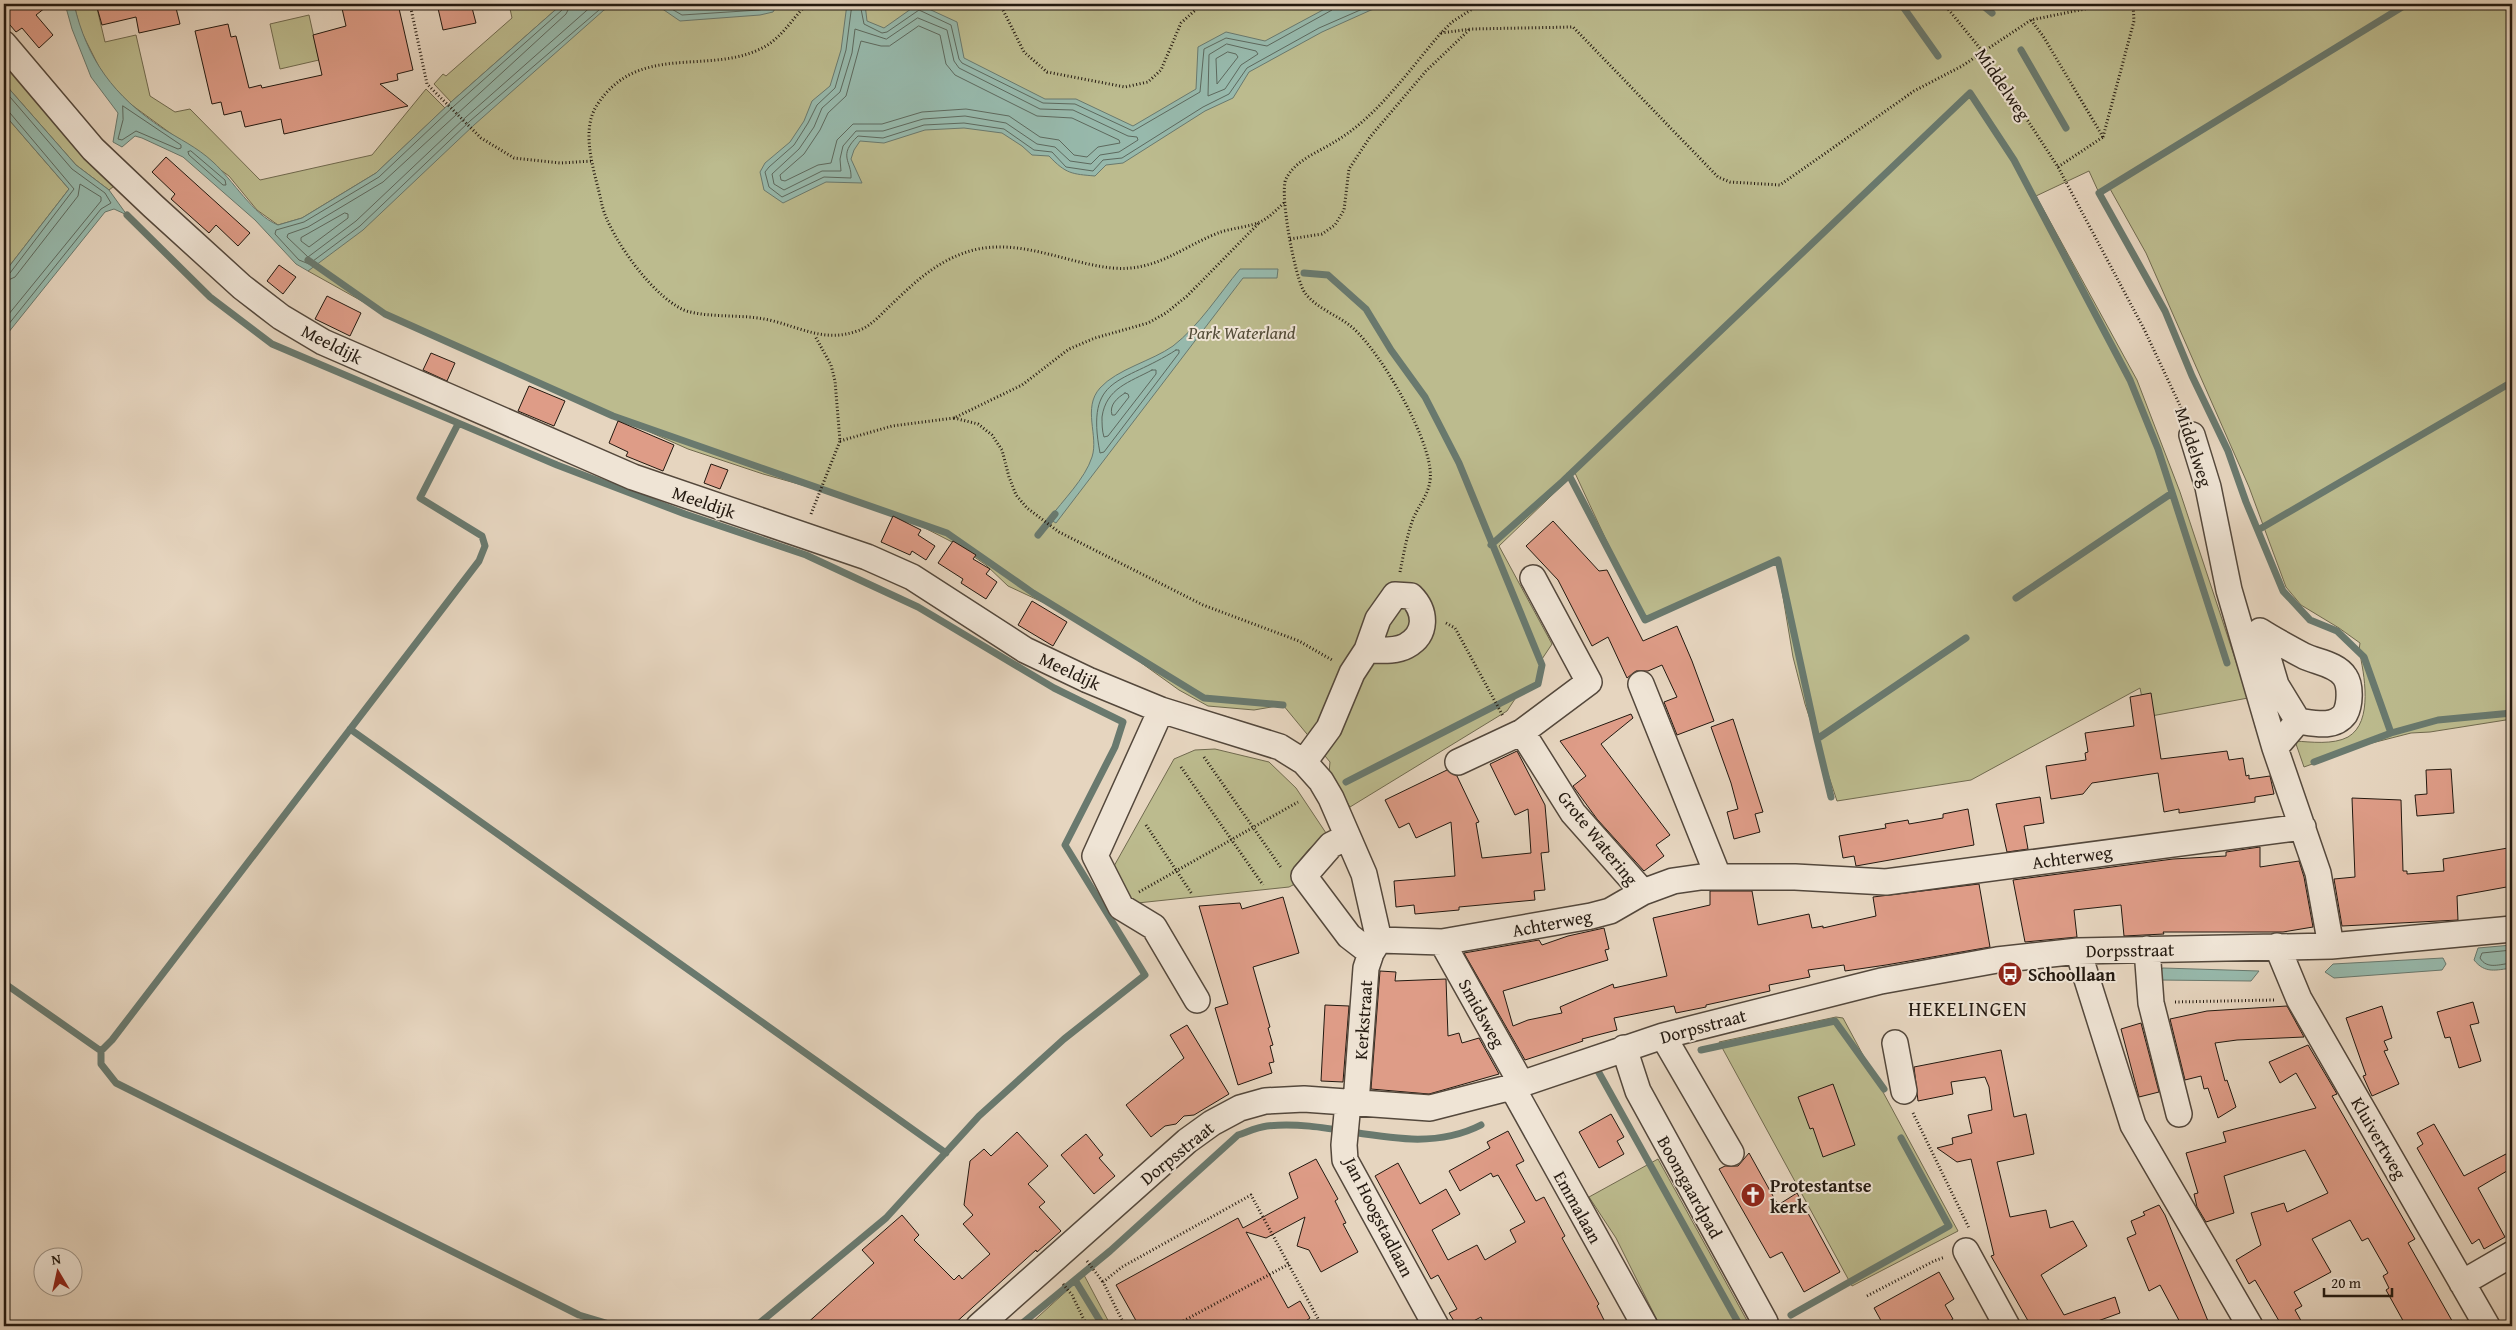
<svg xmlns="http://www.w3.org/2000/svg" width="2516" height="1330" viewBox="0 0 2516 1330" font-family="'Gentium Book Plus',serif">
  <style>
    .green { fill: #bcbb8e; stroke: #706a4f }
    .water { fill: #97b9ac; stroke: #69796e }
    .lines { fill: none; stroke-linecap: round; stroke-linejoin: round }
    .shore { stroke: #5d695e; stroke-width: 1 }
    .stream { stroke: #69796e; stroke-width: 7 }
    .building { fill: #de9c87; stroke: #231910 }
    .minor-casing { stroke: #54483c; stroke-width: 28 }
    .path { stroke: #231910; stroke-width: 3; stroke-dasharray: 1 2.5; stroke-linecap: butt }
    .minor { stroke: #efe4d5; stroke-width: 25 }
    .labels { text-anchor: middle; dominant-baseline: central; stroke-width: 4; stroke-linejoin: round; paint-order: stroke }
    .street-label { font-size: 18px; fill: #231910; stroke: #efe4d5 }
    .park-label { font-size: 18px; font-style: italic; fill: #514a36; stroke: #efe4d5 }
    .poi-label { font-size: 18px; font-weight: bold; fill: #231910; stroke: #efe4d5; text-anchor: start }
    .quarter-label { font-size: 20px; letter-spacing: 1px; fill: #231910; stroke: #efe4d5 }
  </style>
  <rect width="100%" height="100%" fill="#e6d5bf"/>
  <filter id="stains"><feTurbulence type="fractalNoise" baseFrequency=".004" numOctaves="4"/><feColorMatrix values="0 0 0 0 .2 0 0 0 0 .09 0 0 0 0 .02 0 0 0 .5 -.17"/></filter>
  <radialGradient id="worn" r=".72"><stop offset=".6" stop-color="#630" stop-opacity="0"/><stop offset="1" stop-color="#630" stop-opacity=".3"/></radialGradient>
  <path class="green" d="M74 4H96L105 42 136 35 150 96 175 112 190 109 260 180 372 155 426 89 445 108 376 173 302 218 278 225 257 210 229 176 129 103 104 77 80 29Z
    M509 4H562L451 102 434 84 443 74 446 76 512 18Z
    M594 4H2512V719L2430 732 2411 733 2368 744 2304 767 2295 741C2311 742 2333 745 2348 737 2374 722 2364 673 2359 650L2360 643 2339 628 2301 605 2286 587 2249 487 2146 253 2109 187 2099 193 2089 171 2036 196 2137 380 2180 492 2248 698 2146 717 2140 688 1971 780 1837 801 1805 704 1793 657 1777 561 1648 621 1640 613 1575 473 1499 546 1552 644 1540 662 1542 665 1538 684 1519 693 1507 711 1350 807 1329 773 1330 762 1283 705 1254 710 1208 706 1179 690 1083 621 1008 586 986 565 954 543 917 524 841 496 763 474 688 449 385 314 308 271Z
    M309 15 319 60 280 69 270 24Z
    M4 56 118 183 109 190 76 165 4 83Z
    M4 114 69 189 4 273Z
    M1215 749 1269 762 1296 788 1328 836 1309 849 1294 867 1295 884 1289 887 1128 904 1109 875 1174 759 1195 750Z
    M1836 1017 1843 1018 1958 1231 1852 1286 1719 1042Z
    M1658 1159 1750 1326H1660L1616 1238 1589 1197Z
    M1084 1275 1111 1326H1028Z"/>
  <path class="water" d="M65 4H74C87 60 114 96 162 128 179 139 197 147 213 162 233 180 253 215 278 225L302 218 376 173 451 102 562 4H778L773 12 760 15 680 21 661 8 618 4 604 10 474 125 363 230 308 271 296 264 255 220 183 157 142 138 135 136 122 147 113 142 118 113 91 77 72 29Z
    M847 4H865L867 21 884 28 918 4 957 22 964 58 1045 99H1076L1133 126 1196 89 1198 47 1226 32 1265 41 1334 4H1392L1371 10 1322 32 1249 72 1233 98 1205 111 1123 163 1106 165 1095 176C1072 174 1066 174 1049 156L1032 155 1022 146 1002 133 964 128 925 130 884 143 860 141 854 150 851 159 862 183 826 182 783 203 764 190 760 172 765 163 790 142 804 121 812 101 830 86 841 50Z
    M4 83 76 165 109 190 127 215 114 209 105 212 4 338V273L69 189 4 114Z
    M1240 269H1278L1277 278H1243L1056 523 1049 519C1063 500 1085 479 1092 457 1099 436 1082 408 1100 388 1117 369 1152 361 1173 346 1199 326 1219 294 1240 269Z
    M2512 945V968C2496 970 2485 974 2474 960L2478 948Z
    M2443 958 2446 964 2442 970 2334 978 2325 972 2333 964Z
    M2163 968 2259 971 2251 981 2159 980 2154 972Z"/>
  <g class="lines">
    <path class="shore" d="M564 4 562 10 454 106 379 177 304 222 276 230 275 234 299 260 309 264 360 226 470 121 606 4
      M571 4 566 14 383 182 308 227 288 234 287 237 308 257 356 221 466 117 594 4
      M663 4 682 15 759 10 769 8 772 4
      M674 4 683 9 759 4
      M852 4 846 50 835 88 817 105 808 123 794 145 769 167 765 172 769 187 782 197 824 177 851 178C852 161 837 156 858 136L883 138 924 125 964 123 1004 129 1034 150 1052 152 1066 167 1093 171 1103 160 1122 158 1203 107 1229 94 1247 68 1319 28 1374 4
      M860 4 864 24 882 33 887 32 919 10 951 25 959 59 962 63 1043 103 1075 104 1133 131 1200 92 1204 49 1226 38 1267 46 1332 10 1335 4
      M918 18 947 30 954 61 959 68 1040 109 1073 110 1128 136 1137 137 1138 140 1119 152 1100 155 1091 164 1070 161 1055 147 1037 144 1006 123 965 116 923 119 883 131H856L843 146 840 159 841 171H822L784 190 774 184 772 174 799 149 814 127 822 108 840 92 852 53 855 29 886 39Z
      M919 26 940 35 946 64 955 75 1037 116 1072 118 1119 140 1120 143 1098 147 1087 157 1074 155 1059 140 1040 137 1009 116 966 109 922 112 882 124H853L837 140 831 163 818 165 785 181 781 180 780 175 804 154 820 130 828 113 846 96 861 41 881 46H889Z
      M1227 44 1256 51 1258 54 1241 65 1225 89 1208 96 1209 55Z
      M1228 52 1236 54 1238 57 1217 84 1216 59Z
      M4 90 72 169 105 193 111 203 101 209 4 330
      M123 106 181 145V148L178 149 136 131 122 140 118 139 123 120Z
      M4 111 10 113 74 189 10 273 4 276
      M191 151 225 180 226 185H223L189 155 188 152Z
      M345 213 348 214V218L309 247 301 241V238Z
      M4 282 15 277 78 196 80 184 101 197V201L4 320
      M1176 350H1179V353L1104 452 1100 453C1085 374 1122 385 1176 350Z
      M1152 370H1156V374L1108 436 1104 437C1102 431 1102 423 1102 417 1106 388 1130 382 1152 370Z
      M1125 393 1128 394 1129 397 1115 415H1112C1109 405 1117 398 1125 393Z
      M2512 950 2482 953 2480 958C2487 970 2500 964 2512 963"/>
    <path class="stream" d="M1901 4 1938 56
      M1981 4 1992 13
      M2021 50 2066 128
      M127 215 210 297 272 344 557 465 685 514 806 555 918 607 1054 688 1123 722 1115 747 1065 845 1145 975 1064 1039 979 1116 886 1218 756 1326
      M308 260 385 314 613 416 947 533 1033 593 1204 698 1283 705
      M1304 273 1328 275 1366 309 1391 350 1425 397 1459 463 1542 665 1538 684 1346 782
      M458 424 420 498 482 536 485 546 479 561 112 1040 101 1051V1064L116 1083 579 1315 616 1326
      M1569 475 1645 620 1778 560 1817 739 1966 638
      M2258 530 2512 382
      M1038 535 1055 514
      M1491 545 1563 481 1970 93 2014 160 2130 380 2158 449 2227 663
      M2016 598 2172 493
      M350 729 946 1153
      M2391 733 2364 657 2337 631 2310 620 2283 591 2246 502 2228 451 2192 376 2165 311 2099 193 2407 4
      M1817 739 1831 797
      M2314 762 2391 733 2438 720 2512 713
      M4 983 101 1051
      M1701 1050 1835 1021 1884 1089
      M1598 1071 1740 1326
      M1075 1280 1103 1326
      M1791 1315 1949 1226 1901 1138
      M1019 1326 1110 1251 1238 1135C1247 1132 1258 1127 1267 1126 1338 1118 1413 1160 1481 1125"/>
  </g>
  <path class="building" d="M4 4H50L36 15 53 35 39 48 22 28 16 32 4 18Z
    M96 4H175L180 24 139 33 136 17 102 25Z
    M341 4H398L413 70 397 74 398 80 380 84 408 106 284 134 281 119 245 127 241 111 224 115 221 102 212 104 195 31 228 24 231 37 236 36 249 88 261 85 262 88 322 75 313 35 346 26Z
    M437 4H471L476 23 443 30Z
    M166 157 250 233 238 246 216 225 209 233 171 199 175 194 152 172Z
    M279 265 296 277 283 294 267 281Z
    M327 296 361 313 350 336 315 319Z
    M431 353 455 363 447 381 423 370Z
    M529 386 565 401 554 426 518 411Z
    M618 421 674 445 663 471 626 456 628 452 609 443Z
    M711 464 728 470 720 489 704 483Z
    M893 516 921 530 918 535 935 546 926 560 912 551 910 555 881 542Z
    M1553 521 1599 571 1607 570 1643 641 1677 626 1692 661 1714 721 1677 735 1664 702 1677 697 1662 665 1648 671H1636L1627 678 1608 637 1592 646 1558 580 1526 546Z
    M953 541 976 555 973 559 990 569 986 574 997 582 986 599 961 583 963 579 938 563Z
    M1032 601 1067 622 1053 646 1018 625Z
    M2151 693 2161 759 2227 751 2229 760 2243 758 2246 776 2249 775V779L2270 776 2274 794 2255 797V802L2179 813V809L2164 812 2158 773 2092 783 2083 794 2051 799 2046 766 2086 760 2085 753 2088 752 2085 733 2134 726 2130 697Z
    M1631 714 1633 718 1601 744 1670 835 1656 845 1664 856 1644 871 1597 819 1573 786 1586 776 1560 741Z
    M1733 719 1763 812 1755 814 1760 832 1734 839 1727 812 1738 809 1731 783 1711 727Z
    M1517 751 1545 805 1549 852 1541 853 1545 890 1534 891 1535 900 1459 907V910L1415 914 1414 905 1396 907 1394 881 1455 876 1451 822 1416 838 1409 823 1399 828 1385 800 1447 770 1457 776 1479 822 1476 823 1482 858 1531 853 1528 809 1515 815 1490 764Z
    M2451 769 2454 813 2417 816 2415 795 2427 794 2426 770Z
    M2040 797 2044 823 2024 826 2028 849 2007 852 1996 804Z
    M2352 798 2401 800 2403 871H2407V874L2444 871 2443 859 2508 848 2510 861 2512 860V886L2457 896 2458 920 2342 926 2334 879 2355 877Z
    M1968 809 1974 845 1856 866 1854 856 1843 858 1839 836 1886 828 1885 824 1908 820 1909 824 1943 818V814Z
    M2260 847V867L2299 861 2304 877 2313 927 2283 932H2163L2164 934 2124 936 2121 905 2074 910 2077 937 2025 942 2013 880 2173 859 2226 856V852Z
    M1979 884 1990 947 1886 965 1845 971 1844 965 1808 970 1810 977 1769 985 1770 991 1706 1005V1007L1676 1013 1674 1006 1614 1018 1617 1030 1582 1039 1583 1041 1525 1060 1464 953 1539 940 1542 945 1568 936 1604 928 1609 949 1605 950 1608 960 1503 991 1513 1026 1528 1020 1562 1013 1560 1007 1613 984 1614 988 1667 976 1653 918 1710 905V891H1752L1758 925 1809 914 1812 928 1823 926V928L1876 916 1873 897Z
    M1283 897 1299 953 1253 967 1270 1027 1268 1028 1273 1045 1270 1046 1274 1062 1269 1063 1272 1073 1238 1085 1215 1008 1228 1004 1199 906 1240 903 1242 909Z
    M1380 971 1396 972 1395 981 1446 979 1448 1036 1459 1033 1462 1043 1479 1038 1499 1074 1429 1094 1371 1089Z
    M2473 1002 2479 1023 2470 1025 2481 1061 2459 1068 2450 1037 2445 1038 2437 1012Z
    M1325 1005 1349 1006 1343 1082 1321 1081Z
    M2287 1006 2304 1037 2237 1040 2215 1043 2225 1081 2227 1080 2236 1107 2218 1118 2208 1088 2204 1089 2201 1076 2185 1080 2170 1019 2207 1011Z
    M2382 1006 2392 1038 2384 1041 2388 1050 2384 1051 2399 1084 2372 1096 2363 1076 2366 1075 2346 1018Z
    M2141 1023 2159 1092 2139 1097 2121 1029Z
    M1187 1025 1229 1094 1194 1115 1184 1116 1176 1124 1165 1126 1151 1137 1126 1105 1184 1058 1170 1035Z
    M2308 1045 2337 1094 2332 1096 2415 1239 2408 1243 2455 1326H2406L2386 1290 2389 1288 2383 1276 2388 1273 2368 1238 2362 1241 2350 1220 2312 1239 2331 1272 2294 1292 2302 1306 2295 1310 2304 1326H2282L2255 1280 2249 1284 2236 1260 2261 1245 2251 1213 2284 1203 2287 1212 2328 1193 2305 1150 2224 1176 2234 1213 2206 1222 2197 1207 2194 1194 2198 1193 2186 1153 2226 1142 2223 1132 2316 1108 2296 1073 2280 1083 2269 1062Z
    M2001 1050 2014 1117 2026 1114 2034 1154 1997 1162 2010 1217 2046 1210 2050 1228 2073 1221 2087 1246 2041 1275 2064 1315 2115 1297 2120 1313 2084 1326H2031L1991 1256 1994 1255 1971 1159 1957 1162 1937 1148 1953 1144 1952 1138 1972 1133 1968 1115 1992 1110 1989 1087 1985 1077 1951 1082 1953 1094 1918 1101 1914 1067Z
    M1833 1084 1855 1145 1823 1157 1813 1128 1810 1129 1798 1097Z
    M1611 1114 1624 1137 1617 1141 1624 1154 1599 1168 1579 1132Z
    M2434 1124 2464 1176 2506 1154 2512 1165V1168L2478 1188 2505 1237 2484 1249 2479 1239 2472 1244 2417 1148 2423 1144 2417 1133Z
    M1508 1131 1524 1161 1516 1165 1536 1201 1544 1197 1565 1236 1562 1238 1599 1304 1597 1306 1607 1326H1485L1481 1317 1464 1326H1457L1449 1313 1457 1309 1438 1275 1431 1279 1375 1176 1398 1163 1420 1204 1446 1189 1460 1214 1432 1230 1448 1260 1477 1245 1485 1260 1516 1242 1510 1230 1525 1222 1498 1175 1493 1177 1491 1173 1460 1191 1449 1171 1490 1148 1487 1142Z
    M1017 1132 1048 1166 1028 1184 1045 1202 1039 1207 1061 1231 1037 1252 1036 1250 952 1326H804L874 1263 862 1250 902 1215 919 1235 914 1240 954 1280 959 1275 962 1279 990 1254 963 1224 973 1215 964 1205 970 1161 984 1149 991 1156Z
    M1086 1134 1103 1155 1099 1158 1115 1176 1094 1194 1061 1155Z
    M1749 1153 1778 1205 1797 1193 1840 1272 1804 1292 1782 1252 1770 1258 1719 1169 1725 1166H1738Z
    M1316 1159 1338 1199 1335 1201 1346 1223 1343 1224 1358 1252 1321 1272 1309 1250 1297 1246 1305 1217 1266 1238 1246 1232 1288 1308 1300 1301 1310 1318 1299 1326H1139L1116 1285 1238 1218 1243 1228 1298 1198 1289 1173Z
    M2159 1205 2165 1215 2210 1326H2182L2160 1285 2149 1291 2127 1238 2136 1234 2131 1221 2145 1215 2143 1212Z
    M1939 1272 1954 1299 1945 1305 1953 1319 1941 1326H1884L1874 1308Z"/>
  <g class="lines">
    <defs>
      <path id="minor" d="M4 44 93 149 153 206 242 287 281 317 323 342 633 477 867 557 912 577 1025 650 1088 680 1161 710 1280 747 1304 762 1321 781 1331 798 1364 874 1379 940
        M2192 435 2208 487 2229 590 2275 748 2318 873 2331 946
        M1533 578 1589 682 1522 732 1573 813 1643 892
        M1641 684 1718 876
        M1161 710 1095 856 1121 907 1154 927 1197 1000
        M2275 748 2298 721C2313 723 2334 729 2345 714 2350 705 2351 686 2345 677 2337 664 2316 662 2304 656 2289 648 2274 640 2260 631L2276 685 2298 721
        M1304 762 1329 728 1352 673 1367 650 1378 619 1395 595 1411 596C1426 611 1428 634 1406 646 1395 652 1379 650 1367 650
        M1458 762 1522 732
        M1347 837 1331 845 1304 876 1349 936 1371 953
        M1379 940 1442 942 1591 916 1610 911 1643 892 1673 881 1701 877H1795L1886 882 2303 827
        M1442 942 1521 1083
        M2277 946 2299 999 2487 1326
        M2147 949 2151 1003 2179 1114
        M2078 951 2133 1125 2250 1326
        M1663 1036 1731 1153
        M1895 1043 1904 1091
        M1624 1048 1638 1091 1765 1322
        M1512 1087 1645 1326
        M1348 1103 1344 1145 1345 1160 1436 1326
        M1356 1103 1366 968 1371 953 1379 940
        M1966 1251 2007 1326
        M2462 1283 2512 1254
        M979 1326 1187 1141 1212 1123 1240 1108 1265 1101 1304 1099 1430 1108 1512 1087 1663 1036 1881 981 1997 960 2078 951 2331 946 2512 929"/>
    </defs>
    <use href="#minor" class="minor-casing"/>
    <path class="path" d="M410 4 427 84 481 138 514 158 560 163 593 161
      M807 4C791 20 780 41 758 50 706 74 637 43 597 105 579 133 596 175 602 205 609 236 657 304 690 312 716 318 743 314 769 320 800 327 825 343 857 331 871 327 882 313 893 303 918 279 942 257 978 249 1024 240 1066 263 1112 268 1156 272 1180 248 1218 233 1231 228 1251 227 1262 221 1270 217 1277 209 1284 203
      M1000 4 1024 52 1047 72 1125 87 1148 82 1161 70 1181 23 1202 4
      M1944 4 1983 52 2058 167 2144 329 2184 414
      M2031 20 2043 36 2103 137
      M1441 33 1471 29 1573 27 1718 177 1730 182 1780 185 1914 91 1962 66 2031 20 2109 4
      M2103 137 2134 21 2133 4
      M2058 167 2103 137
      M1290 239 1322 234 1335 225 1344 210 1349 169 1370 137 1426 71 1470 29
      M954 418 978 424 992 435 1002 450 1009 477 1016 495 1027 508 1059 532 1203 605 1299 641 1332 660
      M840 441 892 426 954 418 1022 385 1069 349 1095 338 1148 323 1166 313 1187 296 1260 222
      M811 514 840 441 835 381 831 365 815 336
      M1400 572C1403 557 1406 540 1411 525 1417 504 1433 494 1430 469 1426 432 1381 353 1353 328 1338 315 1317 309 1305 293 1295 280 1279 192 1286 179 1295 160 1319 152 1336 141 1378 116 1409 70 1441 33L1452 22 1480 4
      M1446 623 1455 628 1503 716
      M1204 757 1282 869
      M1181 767 1263 885
      M1146 825 1192 894
      M1139 892 1298 802
      M2175 1002 2274 1000
      M1913 1113 1969 1228
      M1087 1261 1103 1282
      M1063 1284 1072 1295 1087 1326
      M1867 1296 1934 1261 1945 1257
      M1125 1326 1103 1282 1122 1267 1251 1195 1322 1326
      M1174 1326 1289 1264"/>
    <use href="#minor" class="minor"/>
  </g>
  <defs>
    <symbol id="bus-disc" viewBox="-11 -11 22 22"><circle r="9.5" fill="#8f2418" stroke="#efe4d5"/><path d="M-5-6H5V4H4V6H2V4H-2V6H-4V4H-5ZM-3.5-4V0h7V-4ZM-3.5 1.2v1.5H-2V1.2ZM2 1.2v1.5H3.5V1.2Z" fill="#fff"/></symbol>
    <symbol id="church-disc" viewBox="-11 -11 22 22"><circle r="9.5" fill="#8f2418" stroke="#efe4d5"/><path d="M-1.2-6h2.4v3.5h3.3v2.4h-3.3V6h-2.4V-.1h-3.3v-2.4h3.3Z" fill="#fff"/></symbol>
  </defs>
  <g fill-rule="evenodd">
    <use href="#bus-disc" x="1996" y="960" width="28" height="28"/>
    <use href="#church-disc" x="1739" y="1181" width="28" height="28"/>
  </g>
  <g class="labels">
    <g class="street-label">
      <text transform="translate(2003 84) rotate(56)">Middelweg</text>
      <text transform="translate(332 344) rotate(27)">Meeldijk</text>
      <text transform="translate(2194 447) rotate(72)">Middelweg</text>
      <text transform="translate(704 502) rotate(19)">Meeldijk</text>
      <text transform="translate(1070 671) rotate(25)">Meeldijk</text>
      <text transform="translate(1598 838) rotate(51)">Grote Watering</text>
      <text transform="translate(2072 857) rotate(-8)">Achterweg</text>
      <text transform="translate(1552 923) rotate(-11)">Achterweg</text>
      <text transform="translate(2130 950) rotate(-1)">Dorpsstraat</text>
      <text transform="translate(1482 1013) rotate(61)">Smidsweg</text>
      <text transform="translate(1363 1020) rotate(-86)">Kerkstraat</text>
      <text transform="translate(1703 1026) rotate(-15)">Dorpsstraat</text>
      <text transform="translate(2379 1138) rotate(60)">Kluivertweg</text>
      <text transform="translate(1177 1153) rotate(-39)">Dorpsstraat</text>
      <text transform="translate(1690 1187) rotate(61)">Boomgaardpad</text>
      <text transform="translate(1578 1207) rotate(61)">Emmalaan</text>
      <text transform="translate(1379 1217) rotate(63)">Jan Hoogstadlaan</text>
    </g>
    <g class="park-label">
      <text x="1242" y="332">Park Waterland</text>
    </g>
    <g class="poi-label">
      <text x="2028" y="974">Schoollaan</text>
      <text x="1770" y="1185">Protestantse<tspan x="1770" dy="21">kerk</tspan></text>
    </g>
    <g class="quarter-label">
      <text x="1968" y="1008">HEKELINGEN</text>
    </g>
  </g>
  <rect width="2516" height="1330" fill="none" stroke="#e6d5bf" stroke-width="20"/>
  <rect x="5" y="5" width="2506" height="1320" fill="none" stroke="#231910" stroke-width="2.5"/>
  <rect x="10" y="10" width="2496" height="1310" fill="none" stroke="#231910"/>
  <g transform="translate(58 1272) rotate(351)"><circle r="24" fill="#efe4d5" stroke="#9d9386"/>
  <path d="M0-4L9 19L0 12L-9 19Z" fill="#8f2418"/>
  <text y="-8" font-size="14" font-weight="bold" text-anchor="middle" fill="#231910">N</text>
  </g>
  <path d="M2324 1288v8h68v-8" fill="none" stroke="#231910" stroke-width="2.5"/>
  <text x="2331" y="1288" font-size="15" fill="#231910" stroke="#efe4d5" stroke-width="4" paint-order="stroke">20 m</text>
  <rect width="100%" height="100%" filter="url(#stains)"/>
  <rect width="100%" height="100%" fill="url(#worn)"/>
</svg>
